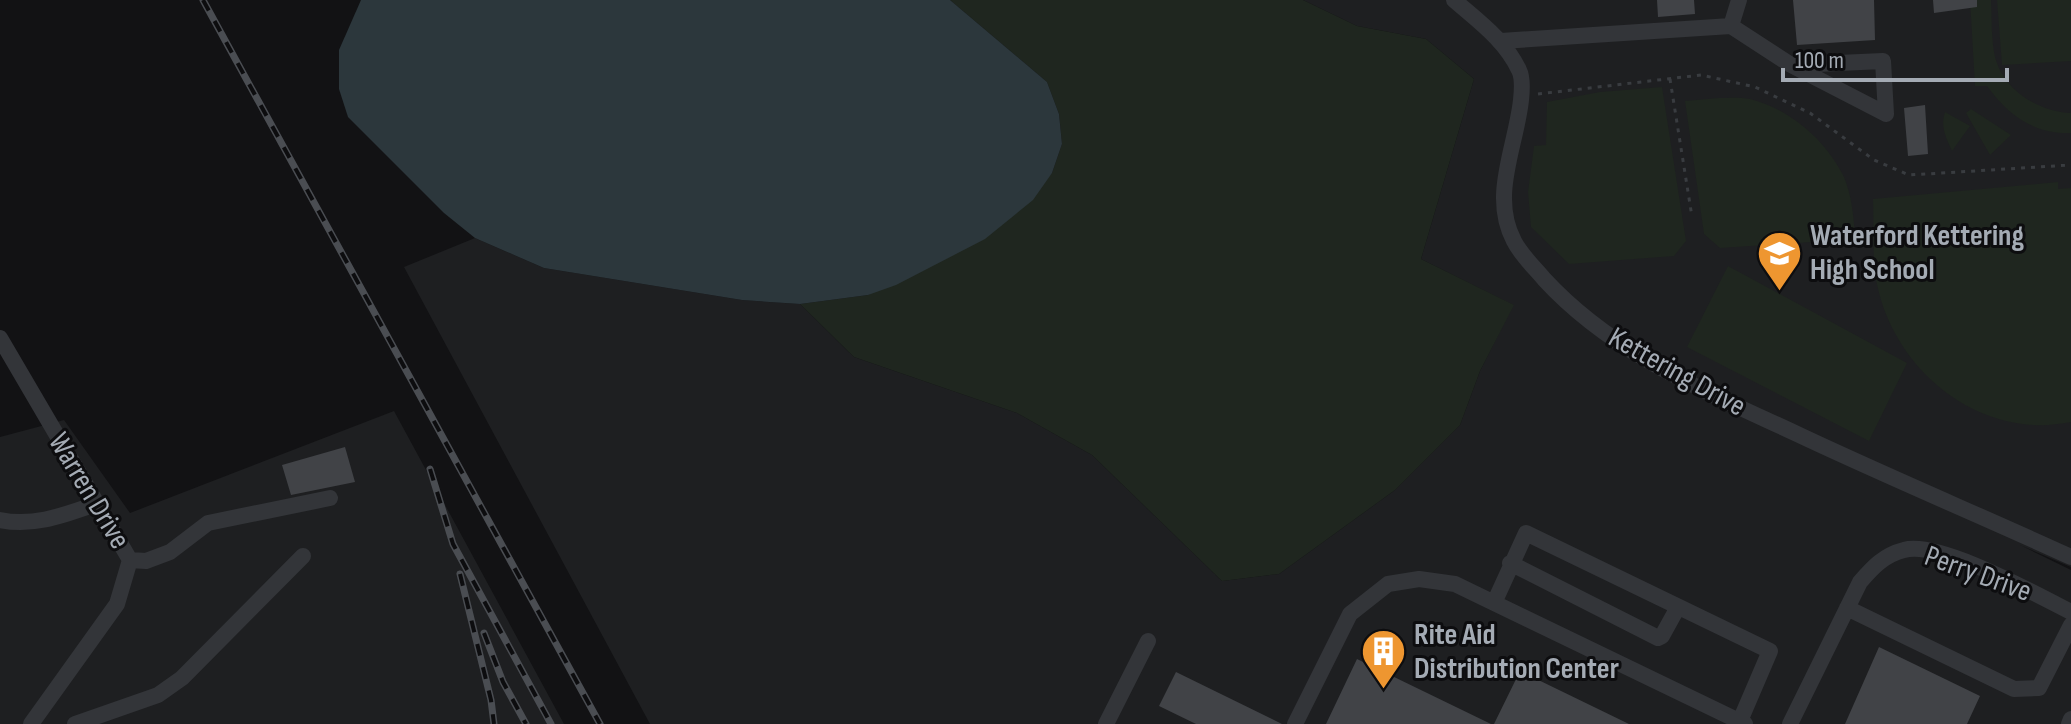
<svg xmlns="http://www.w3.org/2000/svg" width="2071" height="724" viewBox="0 0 2071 724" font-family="'Sofia Sans Condensed',sans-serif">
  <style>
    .built { fill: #1e1f21 }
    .green { fill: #1f261f }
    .water { fill: #2c373c }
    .building { fill: #414347 }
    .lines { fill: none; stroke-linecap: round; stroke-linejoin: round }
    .path { stroke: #393c40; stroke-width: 3; stroke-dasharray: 4 6; stroke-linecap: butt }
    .minor { stroke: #333539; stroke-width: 16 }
    .rail-casing { stroke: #4a4d52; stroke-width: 7 }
    .rail { stroke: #0d0d0f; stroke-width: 4; stroke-dasharray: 12; stroke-linecap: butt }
    .labels { text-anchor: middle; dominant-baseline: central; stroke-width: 6; stroke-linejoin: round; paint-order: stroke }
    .poi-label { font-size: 30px; font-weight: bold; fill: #a4abb4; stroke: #0d0d0f; text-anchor: start }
    .street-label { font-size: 30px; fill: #a4abb4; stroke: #0d0d0f }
  </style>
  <rect width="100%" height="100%" fill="#121214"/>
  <path class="built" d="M1303 0H2071V567L2020 545 2071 570V724H650L404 267 475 238 544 268 742 300 800 304 854 357 1017 413 1092 455 1222 581 1279 574 1395 490 1460 425 1480 371 1513 305 1421 259 1474 79 1426 39 1357 26Z
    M394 411 564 724H0V437L64 420 130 513Z"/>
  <path class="green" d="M950 0H1303L1357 26 1426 39 1474 79 1421 259 1514 305 1480 371 1460 425 1395 490 1279 574 1222 581 1092 455 1017 413 854 357 800 304 868 295 1052 173 1062 144 1059 114 1047 82Z
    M1970 0H1991C1992 18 1991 39 1995 57 2004 91 2038 111 2071 113V133C2033 134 2008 115 1987 86H1975Z
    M1997 0H2071V61L2002 65Z
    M1662 87 1686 241 1674 256 1569 264 1531 227 1528 192 1534 146 1546 145 1547 102 1600 92Z
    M1719 98C1728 98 1740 97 1750 99 1790 109 1826 140 1844 177 1852 196 1854 219 1855 239L1720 248 1704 234 1685 101Z
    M1971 109 2011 135 1990 155 1966 113Z
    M1945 112 1970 126 1952 151C1946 137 1940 127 1945 112Z
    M2058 182V189L2071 188V422C2059 424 2046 426 2034 425 1955 421 1889 355 1876 279 1872 253 1874 225 1873 199Z
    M1728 266 1907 363 1869 441 1687 347Z"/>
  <path class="water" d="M361 0H950L1047 82 1059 114 1062 144 1052 173 1033 200 985 239 896 285 868 295 800 304 742 300 544 268 475 238 444 213 348 117 339 89V50Z"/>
  <path class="building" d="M1657 0H1694L1695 14 1658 17Z
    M1793 0H1874L1875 40 1797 45Z
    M1933 0H1977V7L1934 13Z
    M1925 105 1928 154 1908 156 1904 108Z
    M345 447 355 482 291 495 282 465Z
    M1879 647 1980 696 1967 724H1845Z
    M1357 659 1491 724H1326Z
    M1520 671 1629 724H1494Z
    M1176 672 1282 724H1196L1159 706Z"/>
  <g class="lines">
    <path class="path" d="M1670 79 1692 217
      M1538 94 1701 75 1755 87 1810 113 1874 160 1909 175 2071 165"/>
    <path class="minor" d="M1454 0C1478 21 1505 40 1519 70 1523 78 1522 91 1521 100 1516 147 1490 196 1514 241 1521 255 1534 267 1544 279 1613 354 1705 391 1795 433 1886 476 1979 515 2071 557
      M1731 26 1739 0
      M1501 41 1731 26 1791 65 1886 114
      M1794 65 1883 61 1886 114
      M0 338 130 560 117 604 31 724
      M0 520C34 527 64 515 96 504
      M130 560 146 561 170 552 208 523 330 498
      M1510 563 1658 638 1662 636 1678 607
      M1494 603 1526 533 1770 651 1740 721
      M1847 608 2014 689 2039 688 2071 625
      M75 724 158 695 182 678 303 556
      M1106 724 1148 641
      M1295 724 1350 614 1388 584 1419 579 1455 584 1745 724
      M1790 724 1860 582C1873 567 1884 555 1904 550 1939 540 2037 595 2071 612
      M2069 724 2071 719"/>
    <defs>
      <path id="rail" d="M203 0 600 724
        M430 469 453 544 551 724
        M460 574 491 700 494 724
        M484 633 503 682 526 724"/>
    </defs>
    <use href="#rail" class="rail-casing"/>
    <use href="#rail" class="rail"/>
  </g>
  <defs>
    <symbol id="school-pin" viewBox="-11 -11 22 30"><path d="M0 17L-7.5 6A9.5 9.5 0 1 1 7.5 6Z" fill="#ee9630" stroke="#0d0d0f"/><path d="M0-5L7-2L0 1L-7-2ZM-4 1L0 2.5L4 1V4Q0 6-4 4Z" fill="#fff"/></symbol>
    <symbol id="building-pin" viewBox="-11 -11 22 30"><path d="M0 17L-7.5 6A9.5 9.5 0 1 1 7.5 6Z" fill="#ee9630" stroke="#0d0d0f"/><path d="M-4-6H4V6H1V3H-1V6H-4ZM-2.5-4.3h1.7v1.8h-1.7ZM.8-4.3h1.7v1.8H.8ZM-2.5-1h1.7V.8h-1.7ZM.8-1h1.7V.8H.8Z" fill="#fff"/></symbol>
  </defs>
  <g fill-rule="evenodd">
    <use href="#school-pin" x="1754" y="228" width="51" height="69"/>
    <use href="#building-pin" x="1358" y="626" width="51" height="69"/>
  </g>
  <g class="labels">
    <g class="poi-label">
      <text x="1810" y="236">Waterford Kettering<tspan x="1810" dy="34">High School</tspan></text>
      <text x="1414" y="635">Rite Aid<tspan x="1414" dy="34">Distribution Center</tspan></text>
    </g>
    <g class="street-label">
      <text transform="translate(1677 372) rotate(29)">Kettering Drive</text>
      <text transform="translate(89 491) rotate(59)">Warren Drive</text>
      <text transform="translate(1978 574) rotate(20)">Perry Drive</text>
    </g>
  </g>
  <path d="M1783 68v12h224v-12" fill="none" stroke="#a4abb4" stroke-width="4"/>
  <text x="1795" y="68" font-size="24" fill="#a4abb4" stroke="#0d0d0f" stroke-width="6" paint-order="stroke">100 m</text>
</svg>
